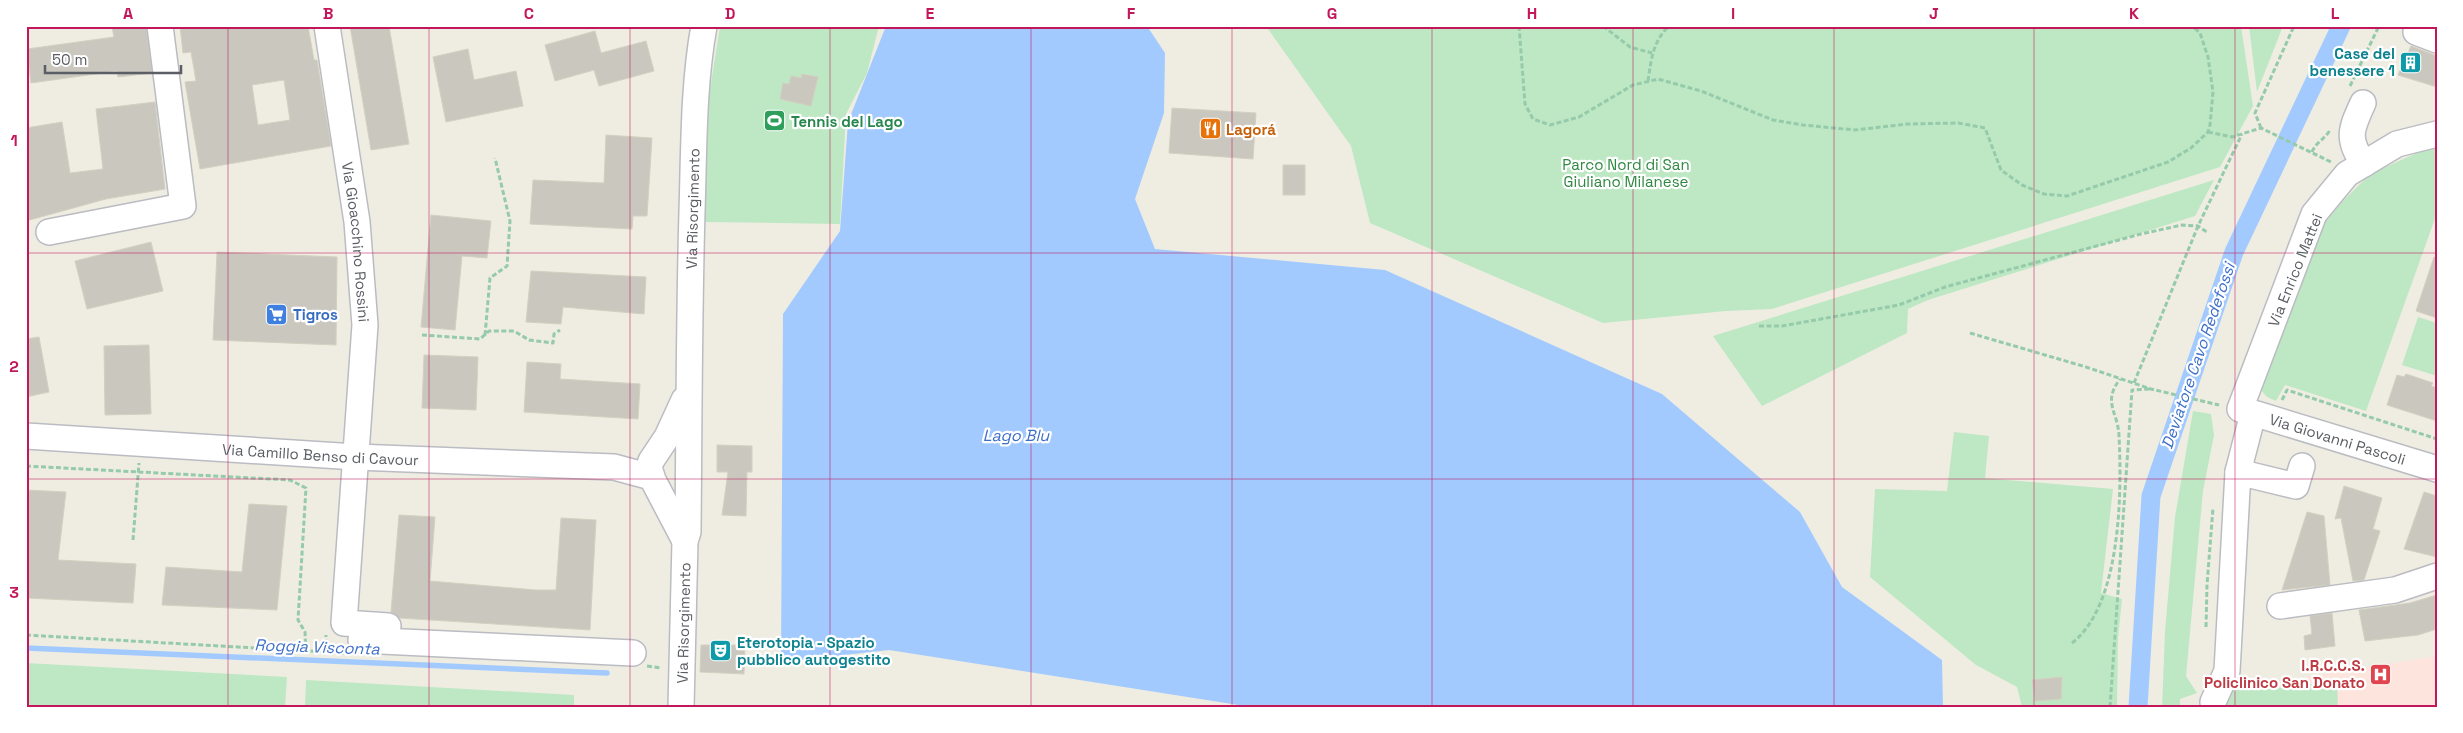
<svg xmlns="http://www.w3.org/2000/svg" width="2463" height="733" viewBox="0 0 2463 733" font-family="'Space Grotesk',sans-serif">
  <style>
    .medical { fill: #fde4dd }
    .green { fill: #bde8c3 }
    .water { fill: #a2caff }
    .lines { fill: none; stroke-linecap: round; stroke-linejoin: round }
    .stream { stroke: #a2caff; stroke-width: 5.5 }
    .canal { stroke: #a2caff; stroke-width: 19 }
    .building { fill: #cac7bf; stroke: #d4d0c0; fill-rule: evenodd }
    .minor-casing { stroke: #babcc2; stroke-width: 28 }
    .path { stroke: #95caab; stroke-width: 3; stroke-dasharray: 5 2.5; stroke-linecap: butt }
    .minor { stroke: #fff; stroke-width: 25 }
    .grid { fill: none; stroke: #c2185b; stroke-width: 1; stroke-opacity: 0.55 }
    .labels { text-anchor: middle; dominant-baseline: central; stroke-width: 4.5; stroke-linejoin: round; paint-order: stroke }
    .culture-label { font-size: 15px; font-weight: bold; fill: #0d838f; stroke: #fff; text-anchor: end }
    .leisure-label { font-size: 15px; font-weight: bold; fill: #27864d; stroke: #fff; text-anchor: start }
    .food-label { font-size: 15px; font-weight: bold; fill: #c56008; stroke: #fff; text-anchor: start }
    .park-label { font-size: 15px; fill: #2f8740; stroke: #fff }
    .street-label { font-size: 15px; fill: #5b5e64; stroke: #fff }
    .shop-label { font-size: 15px; font-weight: bold; fill: #366cbe; stroke: #fff; text-anchor: start }
    .health-label { font-size: 15px; font-weight: bold; fill: #be3a42; stroke: #fff; text-anchor: end }
    .water-label { font-size: 16px; font-style: italic; fill: #3d6fca; stroke: #fff }
    .neatline { fill: none; stroke: #c2185b; stroke-width: 2 }
    .grid-label { font-size: 16px; text-anchor: middle; font-weight: bold; fill: #c2185b }
  </style>
  <rect width="100%" height="100%" fill="#efede2"/>
  <path class="medical" d="M2437 656V707H2211L2212 692Z"/>
  <path class="green" d="M720 26H879L867 73 846 114 840 224 705 222 704 128Z
    M1266 26H2241L2253 106 2220 167 1772 309 1726 311 1603 323 1370 223 1351 146Z
    M2249 26H2283L2257 92Z
    M2437 144V213L2366 411 2285 385 2276 401 2267 397 2260 389 2324 224 2343 201 2370 174Z
    M2214 180 2195 216 1928 300 1908 309 1907 333 1762 406 1713 336Z
    M2418 317 2437 323V376L2402 365Z
    M2193 411 2211 414 2214 435 2203 491 2186 676 2197 693 2180 699V707H2162L2165 631 2175 517Z
    M1954 432 1989 436 1985 478 2113 489 2101 593 2122 599 2118 639 2117 707H2022L2017 687 1976 665 1870 577 1875 489 1947 491Z
    M26 663 287 677 285 707H26Z
    M306 680 574 695V707H305Z
    M2275 680 2277 688 2337 681 2338 707H2221V690Z"/>
  <path class="water" d="M886 26H1147L1165 53 1164 113 1135 199 1155 249 1385 270 1662 394 1800 512 1842 587 1942 660 1943 707H1251L889 650 781 662 783 314 840 231 848 122Z"/>
  <g class="lines">
    <path class="stream" d="M26 648 607 673"/>
    <path class="canal" d="M2138 707 2151 496 2234 252 2341 26"/>
  </g>
  <path class="building" d="M146 26 152 73 118 77 117 71 31 83 27 49 114 37 112 27Z
    M180 26H308L314 60H317L331 146 200 169 185 82 196 81 191 52 183 53ZM284 80 290 120 258 125 252 85Z
    M350 26H389L409 144 371 150Z
    M595 31 601 53 646 41 654 71 599 86 594 70 555 81 545 45Z
    M2411 46 2437 56V87L2398 75Z
    M468 49 474 80 516 71 523 106 446 122 433 57Z
    M802 74 818 77 811 106 780 99 783 83 789 84 791 76 801 78Z
    M155 102 165 189 106 199 26 221V128L62 122 70 173 103 169 96 109Z
    M1172 108 1256 113 1253 159 1169 153Z
    M606 135 652 138 647 216H633L632 229 530 224 533 180 604 183Z
    M1283 165H1305V195H1283Z
    M431 215 491 221 487 258 462 256 455 330 421 327Z
    M151 242 163 291 87 309 75 261Z
    M217 252 337 257 336 345 213 340Z
    M2434 257H2437V318L2416 311Z
    M531 271 646 277 644 314 563 307 561 324 526 322Z
    M39 337 49 392 26 397V339Z
    M149 345 151 414 105 415 104 346Z
    M424 355 478 357 476 410 422 408Z
    M527 362 561 364 560 379 640 384 638 419 524 412Z
    M2406 374 2433 383 2431 386 2437 388V421L2387 405 2397 375 2404 377Z
    M717 445 752 446V472H747L746 516 722 515 728 472H717Z
    M2344 486 2382 498 2373 529 2380 531 2364 580 2353 581 2341 518 2335 519Z
    M26 490 66 492 58 560 136 564 133 603 26 598Z
    M2424 492 2437 496V557L2404 549Z
    M249 504 287 506 277 610 162 605 166 567 242 572Z
    M2307 512 2324 516 2330 585 2282 590Z
    M399 515 435 517 430 581 536 590H556L561 518 596 520 590 630 399 618 391 612Z
    M2437 595V629L2418 635 2365 641 2359 610 2410 603Z
    M2332 613 2335 646 2305 650 2304 636 2312 634 2310 616Z
    M701 645H745L744 674 700 672Z
    M2062 677 2061 699 2035 701 2032 680Z"/>
  <g class="lines">
    <defs>
      <g id="minor">
        <path id="s1" d="M327 26 357 222 365 325 344 623 388 626"/>
        <path d="M2416 32 2437 40"/>
        <path d="M2363 103C2351 129 2346 139 2364 164"/>
        <path id="s2" d="M2437 134 2397 144 2347 174 2314 214 2240 409 2437 469"/>
        <path d="M49 232 183 206 160 26"/>
        <path d="M684 400 667 437 651 461 649 467 653 480 685 541"/>
        <path id="s3" d="M26 436 356 457 614 467 651 477"/>
        <path d="M2238 472 2296 486 2302 466"/>
        <path d="M2280 606 2395 590 2437 576"/>
        <path d="M361 640 633 653"/>
        <path d="M2213 702 2227 671 2238 472 2253 414"/>
        <path id="s4" d="M681 707 685 541 688 532C689 425 689 318 692 211 694 150 693 87 704 26"/>
      </g>
    </defs>
    <use href="#minor" class="minor-casing"/>
    <path class="path" d="M1519 26 1525 104 1533 119 1550 125 1579 117 1633 85 1658 79 1701 91 1773 120 1803 125 1855 130 1908 124 1958 123 1985 128 2001 170 2022 185 2044 194 2067 196 2168 162 2191 148 2208 132 2210 125 2213 92 2208 57 2200 33 2192 26
      M1603 26 1630 47 1652 53
      M1648 81C1651 60 1653 41 1669 26
      M2350 86 2379 26
      M2261 128 2255 113 2294 26
      M2208 132 2232 137 2261 128 2331 162
      M2312 152C2316 142 2325 139 2330 130
      M1759 326H1782L1899 305 1945 287 2141 234 2182 225 2198 226 2207 232
      M1970 333 2086 367 2151 389 2219 405
      M422 335 480 339 489 331H514L529 340 553 343 554 334 560 330
      M485 335 490 278 507 266 510 221 495 158
      M2134 383 2198 226 2242 134
      M2282 400 2287 390 2437 439
      M26 466 290 480 306 488 298 620 305 632 306 651
      M133 540 139 463
      M2206 627 2207 585 2213 508
      M26 635 344 653
      M2072 643C2121 605 2122 494 2119 436 2118 411 2102 403 2120 379
      M325 652 326 635
      M647 666 661 668
      M2110 707 2132 390 2151 389"/>
    <use href="#minor" class="minor"/>
  </g>
  <path class="grid" d="M228 26V707M429 26V707M630 26V707M830 26V707M1031 26V707M1232 26V707M1432 26V707M1633 26V707M1834 26V707M2034 26V707M2235 26V707M26 253H2437M26 479H2437"/>
  <defs>
    <symbol id="building-square" viewBox="-11 -11 22 22"><rect x="-9" y="-9" width="18" height="18" rx="4" fill="#0f9aa8" stroke="#fff"/><path d="M-4-6H4V6H1V3H-1V6H-4ZM-2.5-4.3h1.7v1.8h-1.7ZM.8-4.3h1.7v1.8H.8ZM-2.5-1h1.7V.8h-1.7ZM.8-1h1.7V.8H.8Z" fill="#fff"/></symbol>
    <symbol id="stadium-square" viewBox="-11 -11 22 22"><rect x="-9" y="-9" width="18" height="18" rx="4" fill="#2e9e5b" stroke="#fff"/><path d="M0-5a6.5 5 0 1 0 0 10a6.5 5 0 1 0 0-10ZM-3.5-1.8h7v3.6h-7Z" fill="#fff"/></symbol>
    <symbol id="restaurant-square" viewBox="-11 -11 22 22"><rect x="-9" y="-9" width="18" height="18" rx="4" fill="#e8710a" stroke="#fff"/><path d="M-5-6h1v4h1v-4h1v4h1v-4h1v5L-1.5 .5V6h-2V.5L-5-1ZM5-6V6H3V1.5H1.5Q1.5-4 5-6Z" fill="#fff"/></symbol>
    <symbol id="supermarket-square" viewBox="-11 -11 22 22"><rect x="-9" y="-9" width="18" height="18" rx="4" fill="#3f7fe0" stroke="#fff"/><path d="M-6-5.5h2.5l.6 2H6L4.5 2H-2.5L-4.4-4H-6ZM-1.5 3.2a1.3 1.3 0 1 0 .1 0ZM3 3.2a1.3 1.3 0 1 0 .1 0Z" fill="#fff"/></symbol>
    <symbol id="theatre-square" viewBox="-11 -11 22 22"><rect x="-9" y="-9" width="18" height="18" rx="4" fill="#0f9aa8" stroke="#fff"/><path d="M-5-5.5Q0-4 5-5.5V0Q5 5 0 6Q-5 5-5 0ZM-3.3-2.5H-1v1.5H-3.3ZM1-2.5H3.3v1.5H1ZM-2.8 1Q0 5.5 2.8 1Z" fill="#fff"/></symbol>
    <symbol id="hospital-square" viewBox="-11 -11 22 22"><rect x="-9" y="-9" width="18" height="18" rx="4" fill="#e0444e" stroke="#fff"/><path d="M-5-5h3v3.5h4V-5h3V5h-3V1.5h-4V5h-3Z" fill="#fff"/></symbol>
  </defs>
  <g fill-rule="evenodd">
    <use href="#building-square" x="2398" y="50" width="25" height="25"/>
    <use href="#stadium-square" x="762" y="108" width="25" height="25"/>
    <use href="#restaurant-square" x="1198" y="116" width="25" height="25"/>
    <use href="#supermarket-square" x="264" y="302" width="25" height="25"/>
    <use href="#theatre-square" x="708" y="638" width="25" height="25"/>
    <use href="#hospital-square" x="2368" y="662" width="25" height="25"/>
  </g>
  <g class="labels">
    <g class="culture-label">
      <text x="2395" y="53">Case del<tspan x="2395" dy="17">benessere 1</tspan></text>
      <text x="737" y="642" text-anchor="start">Eterotopia - Spazio<tspan x="737" dy="17">pubblico autogestito</tspan></text>
    </g>
    <g class="leisure-label">
      <text x="791" y="121">Tennis del Lago</text>
    </g>
    <g class="food-label">
      <text x="1226" y="129">Lagorá</text>
    </g>
    <g class="park-label">
      <text x="1626" y="164">Parco Nord di San<tspan x="1626" dy="17">Giuliano Milanese</tspan></text>
    </g>
    <g class="street-label">
      <text stroke="none"><textPath href="#s4" startOffset="499">Via Risorgimento</textPath></text>
      <text stroke="none"><textPath href="#s1" startOffset="218">Via Gioacchino Rossini</textPath></text>
      <text transform="translate(2295 270) rotate(-68)">Via Enrico Mattei</text>
      <text stroke="none"><textPath href="#s2" startOffset="462">Via Giovanni Pascoli</textPath></text>
      <text stroke="none"><textPath href="#s3" startOffset="295">Via Camillo Benso di Cavour</textPath></text>
      <text stroke="none"><textPath href="#s4" startOffset="84">Via Risorgimento</textPath></text>
    </g>
    <g class="shop-label">
      <text x="293" y="314">Tigros</text>
    </g>
    <g class="health-label">
      <text x="2365" y="665">I.R.C.C.S.<tspan x="2365" dy="17">Policlinico San Donato</tspan></text>
    </g>
    <g class="water-label">
      <text transform="translate(2198 356) rotate(-71)">Deviatore Cavo Redefossi</text>
      <text x="1016" y="435">Lago Blu</text>
      <text transform="translate(317 647) rotate(2)">Roggia Visconta</text>
    </g>
  </g>
  <rect width="2463" height="733" fill="none" stroke="#ffffff" stroke-width="55"/>
  <path d="M45 65v8h136v-8" fill="none" stroke="#5b5e64" stroke-width="2.5"/>
  <text x="52" y="65" font-size="15" fill="#5b5e64" stroke="#ffffff" stroke-width="4" paint-order="stroke">50 m</text>
  <rect x="28" y="28" width="2408" height="678" class="neatline"/>
  <g class="grid-label">
    <text x="128" y="19">A</text>
    <text x="328" y="19">B</text>
    <text x="529" y="19">C</text>
    <text x="730" y="19">D</text>
    <text x="930" y="19">E</text>
    <text x="1131" y="19">F</text>
    <text x="1332" y="19">G</text>
    <text x="1532" y="19">H</text>
    <text x="1733" y="19">I</text>
    <text x="1934" y="19">J</text>
    <text x="2134" y="19">K</text>
    <text x="2335" y="19">L</text>
    <text x="14" y="146">1</text>
    <text x="14" y="372">2</text>
    <text x="14" y="598">3</text>
  </g>
</svg>
